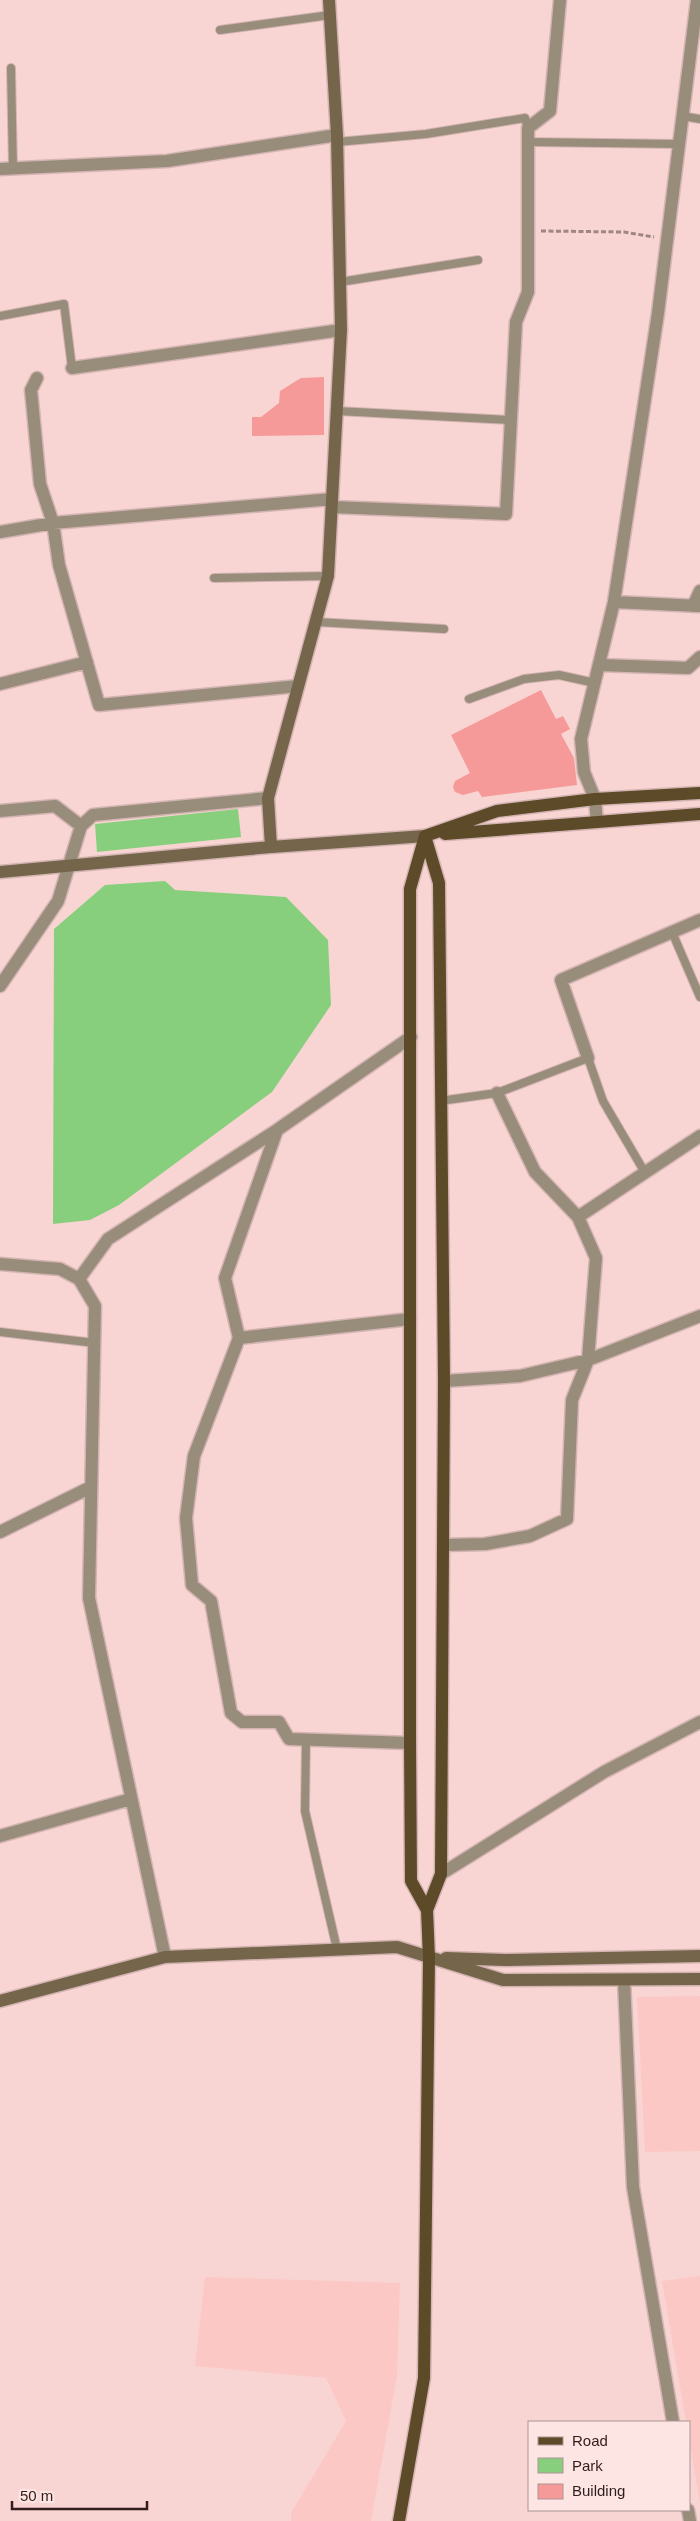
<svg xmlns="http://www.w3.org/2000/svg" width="700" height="2521" viewBox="0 0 700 2521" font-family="Arial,sans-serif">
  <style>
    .built { fill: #fcc8c6 }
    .green { fill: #87cf7c }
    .building { fill: #f59a98 }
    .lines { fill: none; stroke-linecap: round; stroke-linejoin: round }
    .service-casing { stroke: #d4b4b2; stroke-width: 10 }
    .minor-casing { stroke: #d4b4b2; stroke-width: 15 }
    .tertiary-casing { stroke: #d4b4b2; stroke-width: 15 }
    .secondary-casing { stroke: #d4b4b2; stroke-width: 15 }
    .primary-casing { stroke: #d4b4b2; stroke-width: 15 }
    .path { stroke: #a18583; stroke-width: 3; stroke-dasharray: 5 2.5; stroke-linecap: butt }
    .service { stroke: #978d7a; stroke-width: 8 }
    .minor { stroke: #978d7a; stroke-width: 12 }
    .tertiary { stroke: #978d7a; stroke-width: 12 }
    .secondary { stroke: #75654b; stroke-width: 12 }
    .primary { stroke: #5c4a28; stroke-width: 12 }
  </style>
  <rect width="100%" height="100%" fill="#f8d5d3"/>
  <path class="built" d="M700 1996V2151L645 2152 637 1997Z
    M700 2276V2504L689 2438V2422H686L662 2281Z
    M205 2277 400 2283 397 2376 371 2521H291V2513L346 2421 326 2378 195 2366Z"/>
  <path class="green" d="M238 809 241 837 97 852 95 824Z
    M165 881 175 890 286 897 328 940 331 1005 272 1092 119 1205 90 1220 53 1224 54 929 105 885Z"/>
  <path class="building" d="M324 377V435L252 436V417H261L279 403 280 391 301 378Z
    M541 690 556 719 563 716 570 729 561 734 574 758 577 785 482 797 478 791 463 795 455 792 453 787 455 781 470 773 451 735Z"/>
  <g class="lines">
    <defs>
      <path id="service" d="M220 30 330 15
        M11 68 13 170
        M682 116 700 119
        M337 142 426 134 525 118 528 128
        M528 142 679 144
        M340 282 478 260
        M0 316 64 304 72 368
        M337 411 511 420
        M214 578 328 576
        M316 622 444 629
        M469 699 524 679 559 675 595 683
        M672 932 700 997
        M440 1101 497 1093 588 1058 603 1101 644 1171
        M0 1332 95 1343
        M306 1739 305 1811 337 1949"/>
      <path id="minor" d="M0 169 167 161 337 135
        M72 368 341 330
        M37 378 31 390 40 484 53 523 59 565 99 705 298 686
        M332 507 506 514 516 322 528 292V128L550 111 560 0
        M0 532 53 523 332 499
        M614 602 700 606
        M693 606 700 591
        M599 665 688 668 700 657
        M0 684 87 662
        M0 811 55 806 81 826
        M597 822 595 799 584 772 581 739 614 602 658 313 697 0
        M0 986 58 901 81 826 93 815 268 798
        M588 1058 561 980 700 920
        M497 1093 535 1172 578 1217
        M277 1130 225 1278 239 1338 194 1456 186 1518 192 1585 211 1601 231 1713 242 1722H279L289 1739 410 1743
        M0 1264 60 1269 79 1279 95 1306 89 1598 165 1957
        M79 1279 108 1239 277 1130 411 1037
        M239 1338 410 1319
        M444 1381 520 1376 588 1360 700 1316
        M0 1532 91 1487
        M443 1545 485 1544 530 1536 567 1519 572 1400 588 1360 596 1258 578 1217 700 1136
        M0 1836 131 1799
        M624 1980 633 2187 673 2422
        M688 2510 690 2521"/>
      <path id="tertiary" d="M441 1874 604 1772 700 1722"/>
      <path id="secondary" d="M271 847 268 798 328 576 341 330 337 135 329 0
        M0 872 271 847 425 836
        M446 1958 505 1960 700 1956
        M0 2001 165 1957 397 1947 503 1980 700 1979"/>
      <path id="primary" d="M445 834 700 814
        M425 836 410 889V1743L411 1881 427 1910
        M425 836 497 811 595 799 700 793
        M399 2521 424 2378 429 1958 427 1910 441 1874 444 1381 439 883 425 836"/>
    </defs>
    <use href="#service" class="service-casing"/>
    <use href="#minor" class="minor-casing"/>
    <use href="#tertiary" class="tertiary-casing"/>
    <use href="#secondary" class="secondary-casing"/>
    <use href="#primary" class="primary-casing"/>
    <path class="path" d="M541 231 624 232 654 237"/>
    <use href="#service" class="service"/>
    <use href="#minor" class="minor"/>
    <use href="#tertiary" class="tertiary"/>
    <use href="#secondary" class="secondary"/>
    <use href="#primary" class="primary"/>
  </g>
  <rect x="528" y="2421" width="162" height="90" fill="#fde5e4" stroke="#ab9594"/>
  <rect x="538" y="2437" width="25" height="8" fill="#5c4a28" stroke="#ab9594"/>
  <text x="572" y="2446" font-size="15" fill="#311d1c">Road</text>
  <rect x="538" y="2458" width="25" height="15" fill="#87cf7c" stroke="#ab9594"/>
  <text x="572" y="2471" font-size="15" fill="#311d1c">Park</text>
  <rect x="538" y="2484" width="25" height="15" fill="#f59a98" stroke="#ab9594"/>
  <text x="572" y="2496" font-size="15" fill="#311d1c">Building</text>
  <path d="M12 2501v8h135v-8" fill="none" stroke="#311d1c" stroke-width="2.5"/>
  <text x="20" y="2501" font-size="15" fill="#311d1c" stroke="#fde5e4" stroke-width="4" paint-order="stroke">50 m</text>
</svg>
